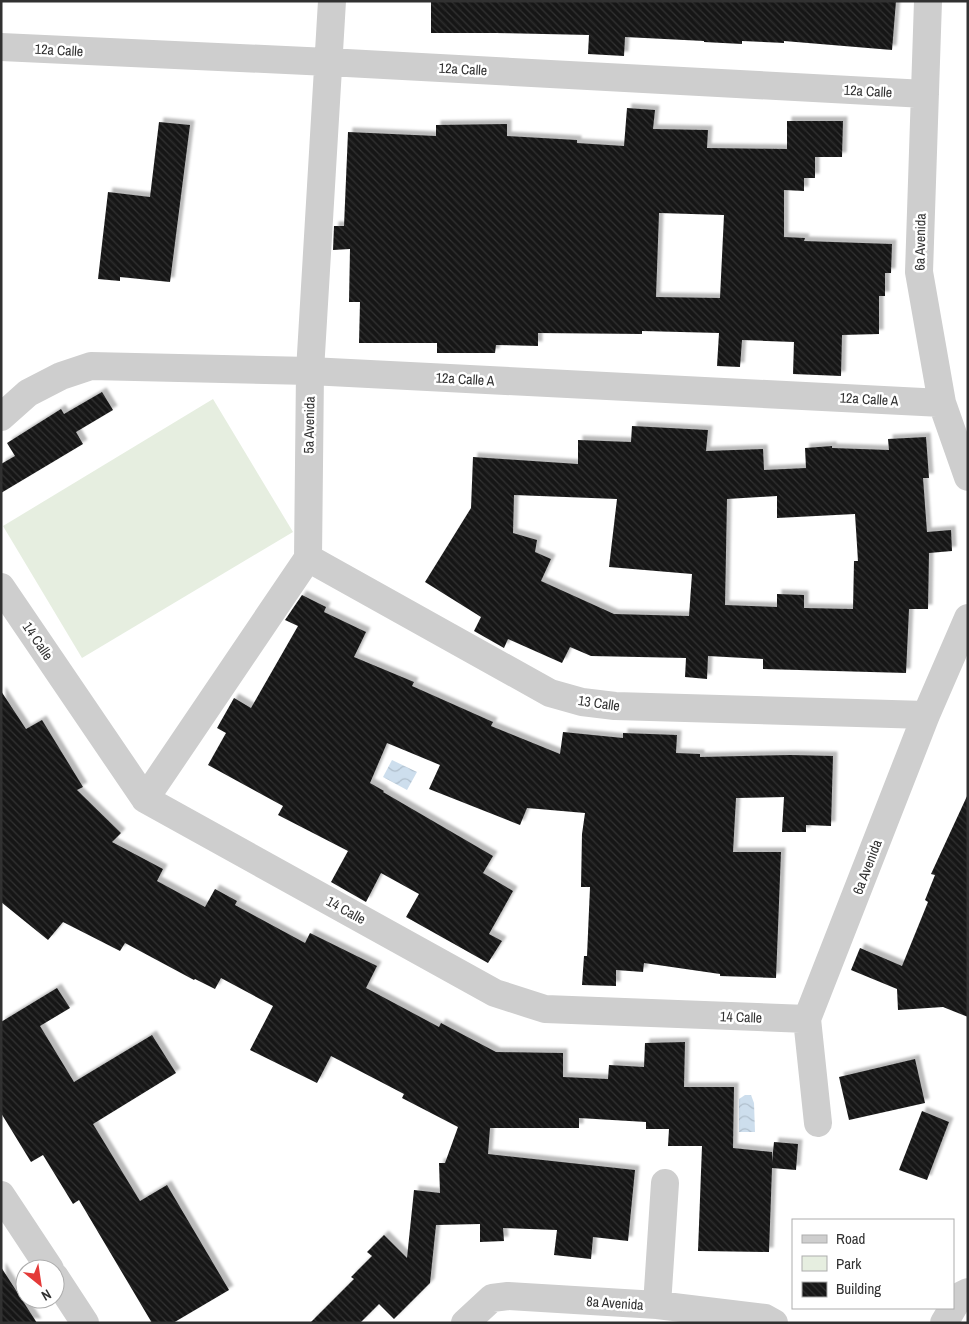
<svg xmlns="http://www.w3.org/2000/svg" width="969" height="1324" viewBox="0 0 969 1324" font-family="'Archivo Narrow',sans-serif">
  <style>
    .green { fill: #e6eee0 }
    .water { fill: url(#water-waves) }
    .building { fill: url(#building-back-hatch); fill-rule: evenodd; filter: url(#shadow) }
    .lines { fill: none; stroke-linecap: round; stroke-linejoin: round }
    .minor { stroke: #cecece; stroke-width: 28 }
    .labels { text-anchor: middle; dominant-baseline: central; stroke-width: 5; stroke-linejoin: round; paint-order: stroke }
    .street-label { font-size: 14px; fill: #313131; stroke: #fff }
  </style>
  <defs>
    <pattern id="water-waves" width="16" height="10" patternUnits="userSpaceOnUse" patternTransform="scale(1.25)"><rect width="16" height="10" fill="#cddeed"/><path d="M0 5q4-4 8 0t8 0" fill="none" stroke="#b0bfcc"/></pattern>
    <pattern id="building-back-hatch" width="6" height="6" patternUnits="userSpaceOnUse" patternTransform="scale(1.25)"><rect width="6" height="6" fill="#181818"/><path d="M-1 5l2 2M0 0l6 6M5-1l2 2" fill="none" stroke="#313131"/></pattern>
    <filter id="shadow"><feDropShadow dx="4.5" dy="-4.5" stdDeviation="1" flood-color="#0004"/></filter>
  </defs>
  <rect width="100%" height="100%" fill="#fff"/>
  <path class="green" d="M213 399 293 532 82 658 3 526Z"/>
  <path class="water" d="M392 760 417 772 407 790 383 777Z
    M745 1095H751L754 1103 755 1132H739V1099Z"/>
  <path class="building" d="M431 1H896L892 50 784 41V43L742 41V44L704 42V41L625 37 624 56 588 54 589 35 496 33H431Z
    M627 108 655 110 653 129 708 130 707 148 787 149V121H843L842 157H815V178H804V191L784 190V237L805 238 804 241 892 244 891 273H885V296H879V334L842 335 841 376 793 374 794 342 742 340 740 367 717 366 719 333 642 331V334L538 333V346L496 345 495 353H437V343H359L360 302H349L350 249 333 250 334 226H344L348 132 436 136V125L507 124V136L577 140V143L624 146ZM659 213 724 215 720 298 656 297Z
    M159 122 190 125 170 282 120 277V281L98 279 108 192 150 197Z
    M102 392 113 410 76 432 83 444 1 493V464L15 456 7 443 61 409 64 414Z
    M632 426 708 430 706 451 763 449 764 470 806 468 805 448 832 446V448L889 450 888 439 926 437 929 478H923L927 532 951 530 952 551 929 553 928 609H909L906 673 763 669V659L708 656 707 679 685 677 686 658 591 656 570 647 562 663 508 639 504 648 474 631 481 617 425 582 471 508 473 457 578 464V440L631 442ZM514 495 617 499 609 567 692 574 689 616 614 614 541 581 551 559 535 552 537 540 513 533ZM777 496V518L855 514 858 561H854L853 609 804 608V595L777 594V607L725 605 727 499Z
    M302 595 326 607 324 612 366 632 354 657 414 682 412 686 493 722 491 726 560 754 563 732 623 738V733L677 735 676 753 700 754V757L791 755 833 756 831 826 806 825V832H782L784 797 736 798 733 852H781L776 978 720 976V974L644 963 643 972 616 970V986L582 985 584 956H587L590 887H581L582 834 585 813 527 808 520 825 429 789 440 765 387 743 370 783 384 791 383 792 493 856 483 873 513 891 489 934 502 941 488 963 406 917 419 894 381 873 366 902 331 882 348 851 278 815 283 806 208 765 226 733 217 728 234 698 251 708 298 626 285 620Z
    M1 691 26 729 42 720 83 787 77 790 121 833 112 842 163 869 157 881 205 907 215 889 237 901 235 905 305 943 310 933 377 966 366 988 439 1027 441 1023 496 1052 563 1053V1077L608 1079 609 1065 644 1067 645 1043 685 1042 684 1087H734L733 1148 772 1152V1162L774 1142 798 1144 796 1170 772 1168 769 1252 698 1251 702 1146H668L669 1129H646V1122L579 1118V1128H490L488 1154 635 1170 628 1241 593 1237 591 1259 554 1255 557 1230 503 1228 504 1241 480 1242V1224L436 1225 430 1283 394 1319 379 1304 360 1323H310L354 1279 351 1277 372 1256 367 1252 384 1235 407 1258 414 1190 440 1193 439 1163H445L458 1127 402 1098 404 1094 331 1056 317 1083 250 1050 273 1006 221 978 215 989 195 979 194 980 125 943 120 951 63 922 48 940 1 902Z
    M968 794V1017L943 1007 898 1010 897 989 851 970 860 948 902 966 928 902 925 900 935 875 931 874Z
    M57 988 70 1008 40 1026 74 1082 152 1035 176 1073 93 1124 140 1201 167 1185 229 1290 173 1323H152L79 1200 73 1204 43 1155 31 1162 1 1113V1022Z
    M915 1059 925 1103 849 1120 839 1077Z
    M922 1111 949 1122 927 1180 899 1170Z
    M1 1267 37 1323H1Z"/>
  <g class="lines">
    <path class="minor" d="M928 1 919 272 942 403 968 477
      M1 47 328 62 925 94
      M1 417 28 393 61 376 91 366 310 371 942 403
      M308 558 550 693 582 702 615 706 926 715
      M1 587 145 799 495 993 545 1009 807 1019
      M145 799 308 558 310 371 332 1
      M818 1123 807 1019 926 715 968 618
      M1 1195 50 1269
      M55 1277 85 1323
      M657 1305 665 1183
      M465 1323 492 1298 508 1296 657 1305 765 1318 774 1323
      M944 1323 960 1296 968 1292"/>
  </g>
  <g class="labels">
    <g class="street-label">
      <text transform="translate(59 50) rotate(3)">12a Calle</text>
      <text transform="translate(463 69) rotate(3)">12a Calle</text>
      <text transform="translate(868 91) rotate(3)">12a Calle</text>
      <text transform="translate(920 242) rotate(-89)">6a Avenida</text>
      <text transform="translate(465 379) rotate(3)">12a Calle A</text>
      <text transform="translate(869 399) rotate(3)">12a Calle A</text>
      <text transform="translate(309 425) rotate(-89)">5a Avenida</text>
      <text transform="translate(38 641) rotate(56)">14 Calle</text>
      <text transform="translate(599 703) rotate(8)">13 Calle</text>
      <text transform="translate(867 867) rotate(-69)">6a Avenida</text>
      <text transform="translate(346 910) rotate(29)">14 Calle</text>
      <text transform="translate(741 1017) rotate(2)">14 Calle</text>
      <text transform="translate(615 1303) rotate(4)">8a Avenida</text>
    </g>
  </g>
  <rect width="969" height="1324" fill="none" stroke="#313131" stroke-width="5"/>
  <rect x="792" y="1219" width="162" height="90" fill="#ffffff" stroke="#adadad"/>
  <rect x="802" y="1235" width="25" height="8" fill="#cecece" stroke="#adadad"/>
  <text x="836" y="1244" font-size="15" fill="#313131">Road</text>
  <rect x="802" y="1256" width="25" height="15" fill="#e6eee0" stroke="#adadad"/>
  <text x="836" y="1269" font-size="15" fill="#313131">Park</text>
  <rect x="802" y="1282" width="25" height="15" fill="url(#building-back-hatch)" stroke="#adadad"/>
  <text x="836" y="1294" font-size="15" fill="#313131">Building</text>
  <g transform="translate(40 1284) rotate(150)"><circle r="24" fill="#ffffff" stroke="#adadad"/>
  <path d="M0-4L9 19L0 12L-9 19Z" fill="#e43a38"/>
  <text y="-8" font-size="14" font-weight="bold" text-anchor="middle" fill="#313131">N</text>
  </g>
</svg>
